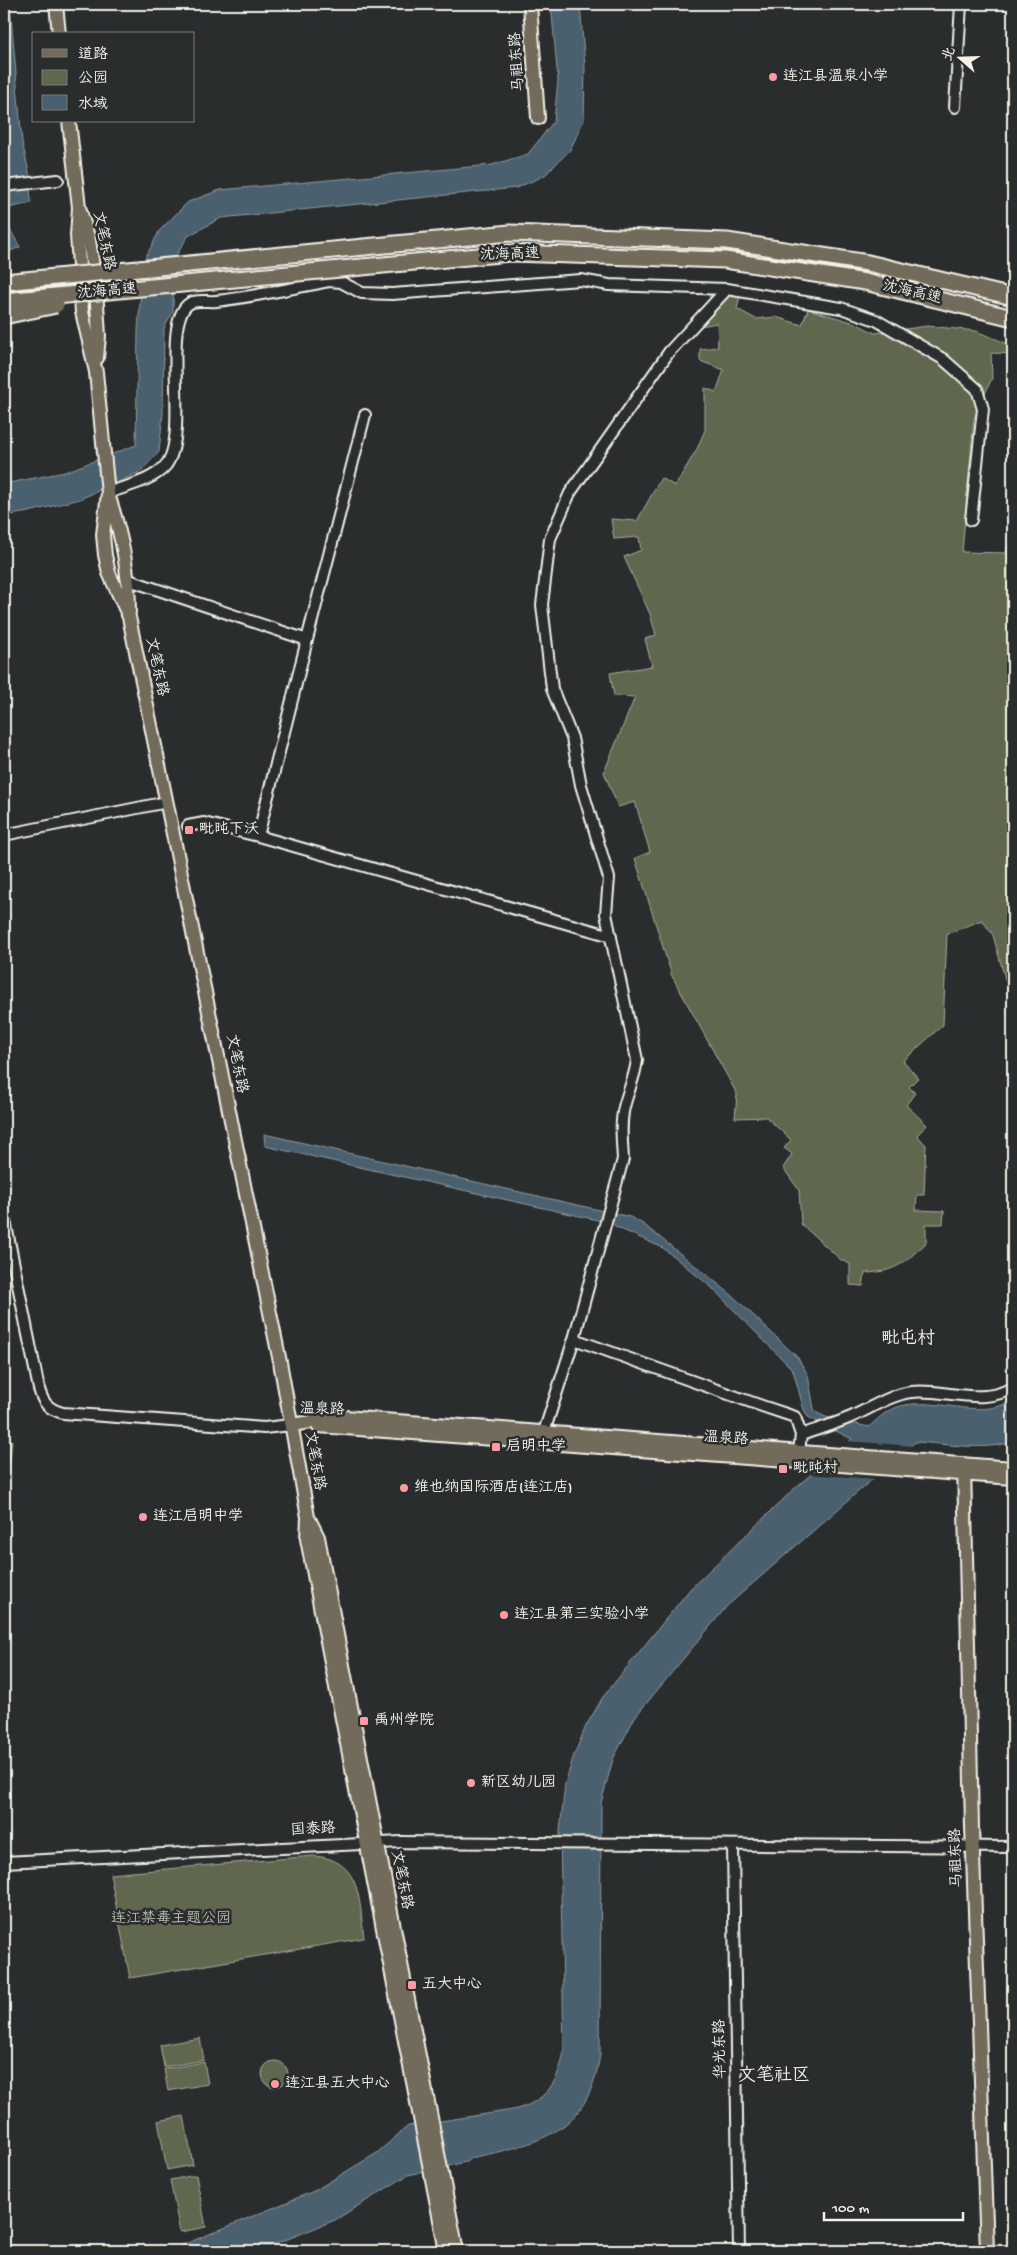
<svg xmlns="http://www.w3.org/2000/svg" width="1017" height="2255" viewBox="0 0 1017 2255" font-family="'Gochi Hand','LXGW WenKai TC',sans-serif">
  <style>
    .green { fill: #5e684f; stroke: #a9ac9c }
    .water { fill: #4b606e; stroke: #8f9a9f }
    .pier { fill: #2a2d2e }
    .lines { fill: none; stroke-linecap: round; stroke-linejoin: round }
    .minor-casing { stroke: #f4f1e8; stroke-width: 14 }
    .major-casing { stroke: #f4f1e8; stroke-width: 16 }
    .highway-casing { stroke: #f4f1e8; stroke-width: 19 }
    .minor { stroke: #2a2d2e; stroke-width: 10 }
    .major { stroke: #726b5a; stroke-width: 12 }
    .highway { stroke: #726b5a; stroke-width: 15 }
    .highway-bridge-casing { stroke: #f4f1e8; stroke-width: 19; stroke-linecap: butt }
    .highway-bridge { stroke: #726b5a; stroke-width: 15 }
    .poi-dot { fill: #ff9aa2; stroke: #2a2d2e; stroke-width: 2 }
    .labels { text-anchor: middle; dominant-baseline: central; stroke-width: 5; stroke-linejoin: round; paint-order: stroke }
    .street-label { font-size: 15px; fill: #f4f1e8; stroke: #2a2d2e }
    .poi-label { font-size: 15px; fill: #f4f1e8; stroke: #2a2d2e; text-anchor: start }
    .park-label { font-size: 15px; fill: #b8baab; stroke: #2a2d2e }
    .quarter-label { font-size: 18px; fill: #f4f1e8; stroke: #2a2d2e }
  </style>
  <rect width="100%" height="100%" fill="#2a2d2e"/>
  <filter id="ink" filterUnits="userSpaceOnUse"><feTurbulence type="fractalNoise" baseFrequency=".02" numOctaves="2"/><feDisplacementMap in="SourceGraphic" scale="10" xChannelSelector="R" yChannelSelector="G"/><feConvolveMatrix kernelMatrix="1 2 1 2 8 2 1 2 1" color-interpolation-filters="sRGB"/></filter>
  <g filter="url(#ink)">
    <path class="green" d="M708 291 740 296 737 309 756 319 776 317 802 325 808 309 855 323 875 333 928 326 976 331 1013 346V354L991 353 992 378 974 418 962 552 1006 553 1013 517V1008L993 935 982 920 947 934 943 1025 903 1061 918 1078 909 1087 915 1093 906 1105 927 1125 917 1135 926 1145 924 1195H917L916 1210 944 1211 943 1224H926V1243C904 1263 896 1272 865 1273L863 1286 850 1285V1264L841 1260 801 1224 799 1190 783 1168 792 1154 784 1148 791 1140 766 1117 735 1118 737 1094 672 976 635 858 650 852 635 802 618 807 604 772 635 697 614 696 610 673 652 666 645 639 656 635 650 614 624 557 641 550 639 537 614 539 611 519 637 521 661 478 675 486 697 449 705 430V388L716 392 724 370 700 361V349L718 347 717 323 695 327 710 298Z
      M4 1439 12 1440 6 1500H4Z
      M313 1856C362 1859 359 1900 364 1938L130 1978 110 1874Z
      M200 2038 204 2060 164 2067 160 2045Z
      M262 2074a13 13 0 1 1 26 0a13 13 0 1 1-26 0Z
      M204 2062 208 2084 168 2091 164 2069Z
      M184 2116 193 2165 167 2170 158 2121Z
      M196 2175 206 2227 180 2232 170 2180Z"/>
    <path class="water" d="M4 4H10L22 142 29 172 31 203 4 209Z
      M551 4H580L585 68 584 120 570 150 544 176 516 188 221 218 188 236 174 259 173 312 164 328 163 413 159 452 140 472 80 499 29 512 4 516V484L65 472 136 445 138 331 143 262 160 230 188 202 220 190 492 165 528 154 554 121 558 80Z
      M4 219 20 247 4 254Z
      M264 1134 630 1217 643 1224 733 1296 798 1358 808 1375 814 1409 817 1413 826 1417 869 1427C876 1421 882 1414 890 1410 929 1391 976 1423 1013 1400V1442C982 1451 948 1444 915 1442L727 1606 635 1717 613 1759 601 1803 600 2054C589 2134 539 2143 471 2158L466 2162 408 2175 335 2220 258 2251H168L314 2191 377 2153 408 2126 513 2110C546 2102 558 2083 564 2051L560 1831 565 1784 574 1755 586 1726 603 1697 690 1589 795 1488 852 1439 808 1417 804 1410 793 1370 711 1287 663 1248 616 1227 611 1223 265 1146Z"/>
    <path class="pier" d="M846 1441 914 1446 875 1479 807 1474Z"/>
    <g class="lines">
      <defs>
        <path id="minor" d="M955 107 961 4
          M4 186 58 180
          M108 493C126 486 153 481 166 465 191 433 159 321 190 303 197 299 209 302 216 301 254 297 292 288 329 281L341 282 362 293 392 294 581 280 609 285 727 289 841 308 876 320 943 359 977 389 983 409 971 520
          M129 580 307 640 365 415
          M188 826 204 823 258 836 611 936
          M4 835 167 802
          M258 836 307 640
          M4 1216 39 1389C43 1403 48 1409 63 1413L264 1428 291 1425
          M574 1339 762 1406 795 1417 801 1435 799 1451
          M544 1432 574 1339 623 1159C622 1142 620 1124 624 1107 628 1091 635 1077 637 1060L606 914 609 878 581 785 572 738 552 689 542 605 550 539 570 493 669 352 727 289
          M801 1435C818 1429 835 1424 851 1417 871 1408 890 1395 911 1392 944 1388 983 1407 1013 1387
          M733 1846 739 2251
          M4 1862 401 1842 1013 1847"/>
        <path id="major" d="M56 4 59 34
          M530 4 538 118
          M69 121 79 207 89 240 96 288 99 336 97 358
          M79 207 77 235 82 312 96 372 108 493 103 535 105 555 109 573 129 617 280 1362 308 1517 307 1539 446 2251
          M109 497C122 537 129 570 129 612
          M291 1425 344 1417 1013 1468
          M318 1426 1013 1478
          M964 1464 972 1827 987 2251
          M309 1519 318 1537 457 2251"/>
        <path id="highway" d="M364 247 510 233 727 241 868 263 1013 297
          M362 267 510 253 725 260 865 282 1013 318"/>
      </defs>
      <use href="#minor" class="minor-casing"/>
      <use href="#major" class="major-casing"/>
      <use href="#highway" class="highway-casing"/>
      <use href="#minor" class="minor"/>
      <use href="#major" class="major"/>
      <use href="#highway" class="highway"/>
      <defs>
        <path id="highway-bridge" d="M4 282 364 247
          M4 301 362 267
          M4 316 56 305"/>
      </defs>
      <use href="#highway-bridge" class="highway-bridge-casing"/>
      <use href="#highway-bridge" class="highway-bridge"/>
    </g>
  </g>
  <g class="poi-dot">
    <circle cx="773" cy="77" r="5"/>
    <rect x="184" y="825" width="10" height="10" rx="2.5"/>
    <rect x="491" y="1442" width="10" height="10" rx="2.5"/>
    <rect x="778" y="1464" width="10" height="10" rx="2.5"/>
    <circle cx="404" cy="1488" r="5"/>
    <circle cx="143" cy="1517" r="5"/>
    <circle cx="504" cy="1615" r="5"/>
    <rect x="359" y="1716" width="10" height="10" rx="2.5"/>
    <circle cx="471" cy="1783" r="5"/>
    <rect x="407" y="1980" width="10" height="10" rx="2.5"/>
    <circle cx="275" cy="2084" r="5"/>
  </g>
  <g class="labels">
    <g class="street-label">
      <text transform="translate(518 62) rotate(-94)">马祖东路</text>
      <text transform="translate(103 241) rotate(78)">文笔东路</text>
      <text transform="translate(510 255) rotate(-2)">沈海高速</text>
      <text transform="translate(107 292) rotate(-5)">沈海高速</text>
      <text transform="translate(912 293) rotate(13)">沈海高速</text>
      <text transform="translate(156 667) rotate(78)">文笔东路</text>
      <text transform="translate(236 1064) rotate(79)">文笔东路</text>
      <text transform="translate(322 1410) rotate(2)">温泉路</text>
      <text transform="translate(726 1439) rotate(4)">温泉路</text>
      <text transform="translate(314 1461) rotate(80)">文笔东路</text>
      <text transform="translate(313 1830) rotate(-3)">国泰路</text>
      <text transform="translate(957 1858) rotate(-92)">马祖东路</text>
      <text transform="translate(401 1880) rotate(79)">文笔东路</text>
      <text transform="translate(721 2049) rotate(-91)">华光东路</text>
    </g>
    <g class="poi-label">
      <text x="783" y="77">连江县温泉小学</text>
      <text x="199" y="830">毗旽下沃</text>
      <text x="506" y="1447">启明中学</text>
      <text x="793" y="1469">毗旽村</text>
      <text x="414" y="1488">维也纳国际酒店(连江店)</text>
      <text x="153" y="1517">连江启明中学</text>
      <text x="514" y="1615">连江县第三实验小学</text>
      <text x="374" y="1721">禹州学院</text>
      <text x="481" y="1783">新区幼儿园</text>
      <text x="422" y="1985">五大中心</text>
      <text x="285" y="2084">连江县五大中心</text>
    </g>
    <g class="park-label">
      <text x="171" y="1919">连江禁毒主题公园</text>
    </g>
    <g class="quarter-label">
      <text x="908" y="1339">毗屯村</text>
      <text x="774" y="2076">文笔社区</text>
    </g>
  </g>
  <rect width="1017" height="2255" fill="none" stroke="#2a2d2e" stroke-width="20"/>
  <rect x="10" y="10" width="997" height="2235" fill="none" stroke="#f4f1e8" stroke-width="2" filter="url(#ink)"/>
  <rect x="32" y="32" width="162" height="90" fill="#2a2d2e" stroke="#7b7b78"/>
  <rect x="42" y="49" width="25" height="8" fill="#726b5a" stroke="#7b7b78"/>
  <text x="78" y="58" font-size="15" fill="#f4f1e8">道路</text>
  <rect x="42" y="70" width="25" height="15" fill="#5e684f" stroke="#7b7b78"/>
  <text x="78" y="82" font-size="15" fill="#f4f1e8">公园</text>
  <rect x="42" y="95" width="25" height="15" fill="#4b606e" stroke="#7b7b78"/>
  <text x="78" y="108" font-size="15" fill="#f4f1e8">水域</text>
  <g transform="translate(960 58) rotate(290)" stroke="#2a2d2e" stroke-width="4" paint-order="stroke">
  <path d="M0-4L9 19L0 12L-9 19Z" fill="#f4f1e8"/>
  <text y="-8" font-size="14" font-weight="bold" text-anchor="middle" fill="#f4f1e8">北</text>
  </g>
  <path d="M824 2212v8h139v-8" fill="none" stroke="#f4f1e8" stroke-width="2.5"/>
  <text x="832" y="2212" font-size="15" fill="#f4f1e8" stroke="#2a2d2e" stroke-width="4" paint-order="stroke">100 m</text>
</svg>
